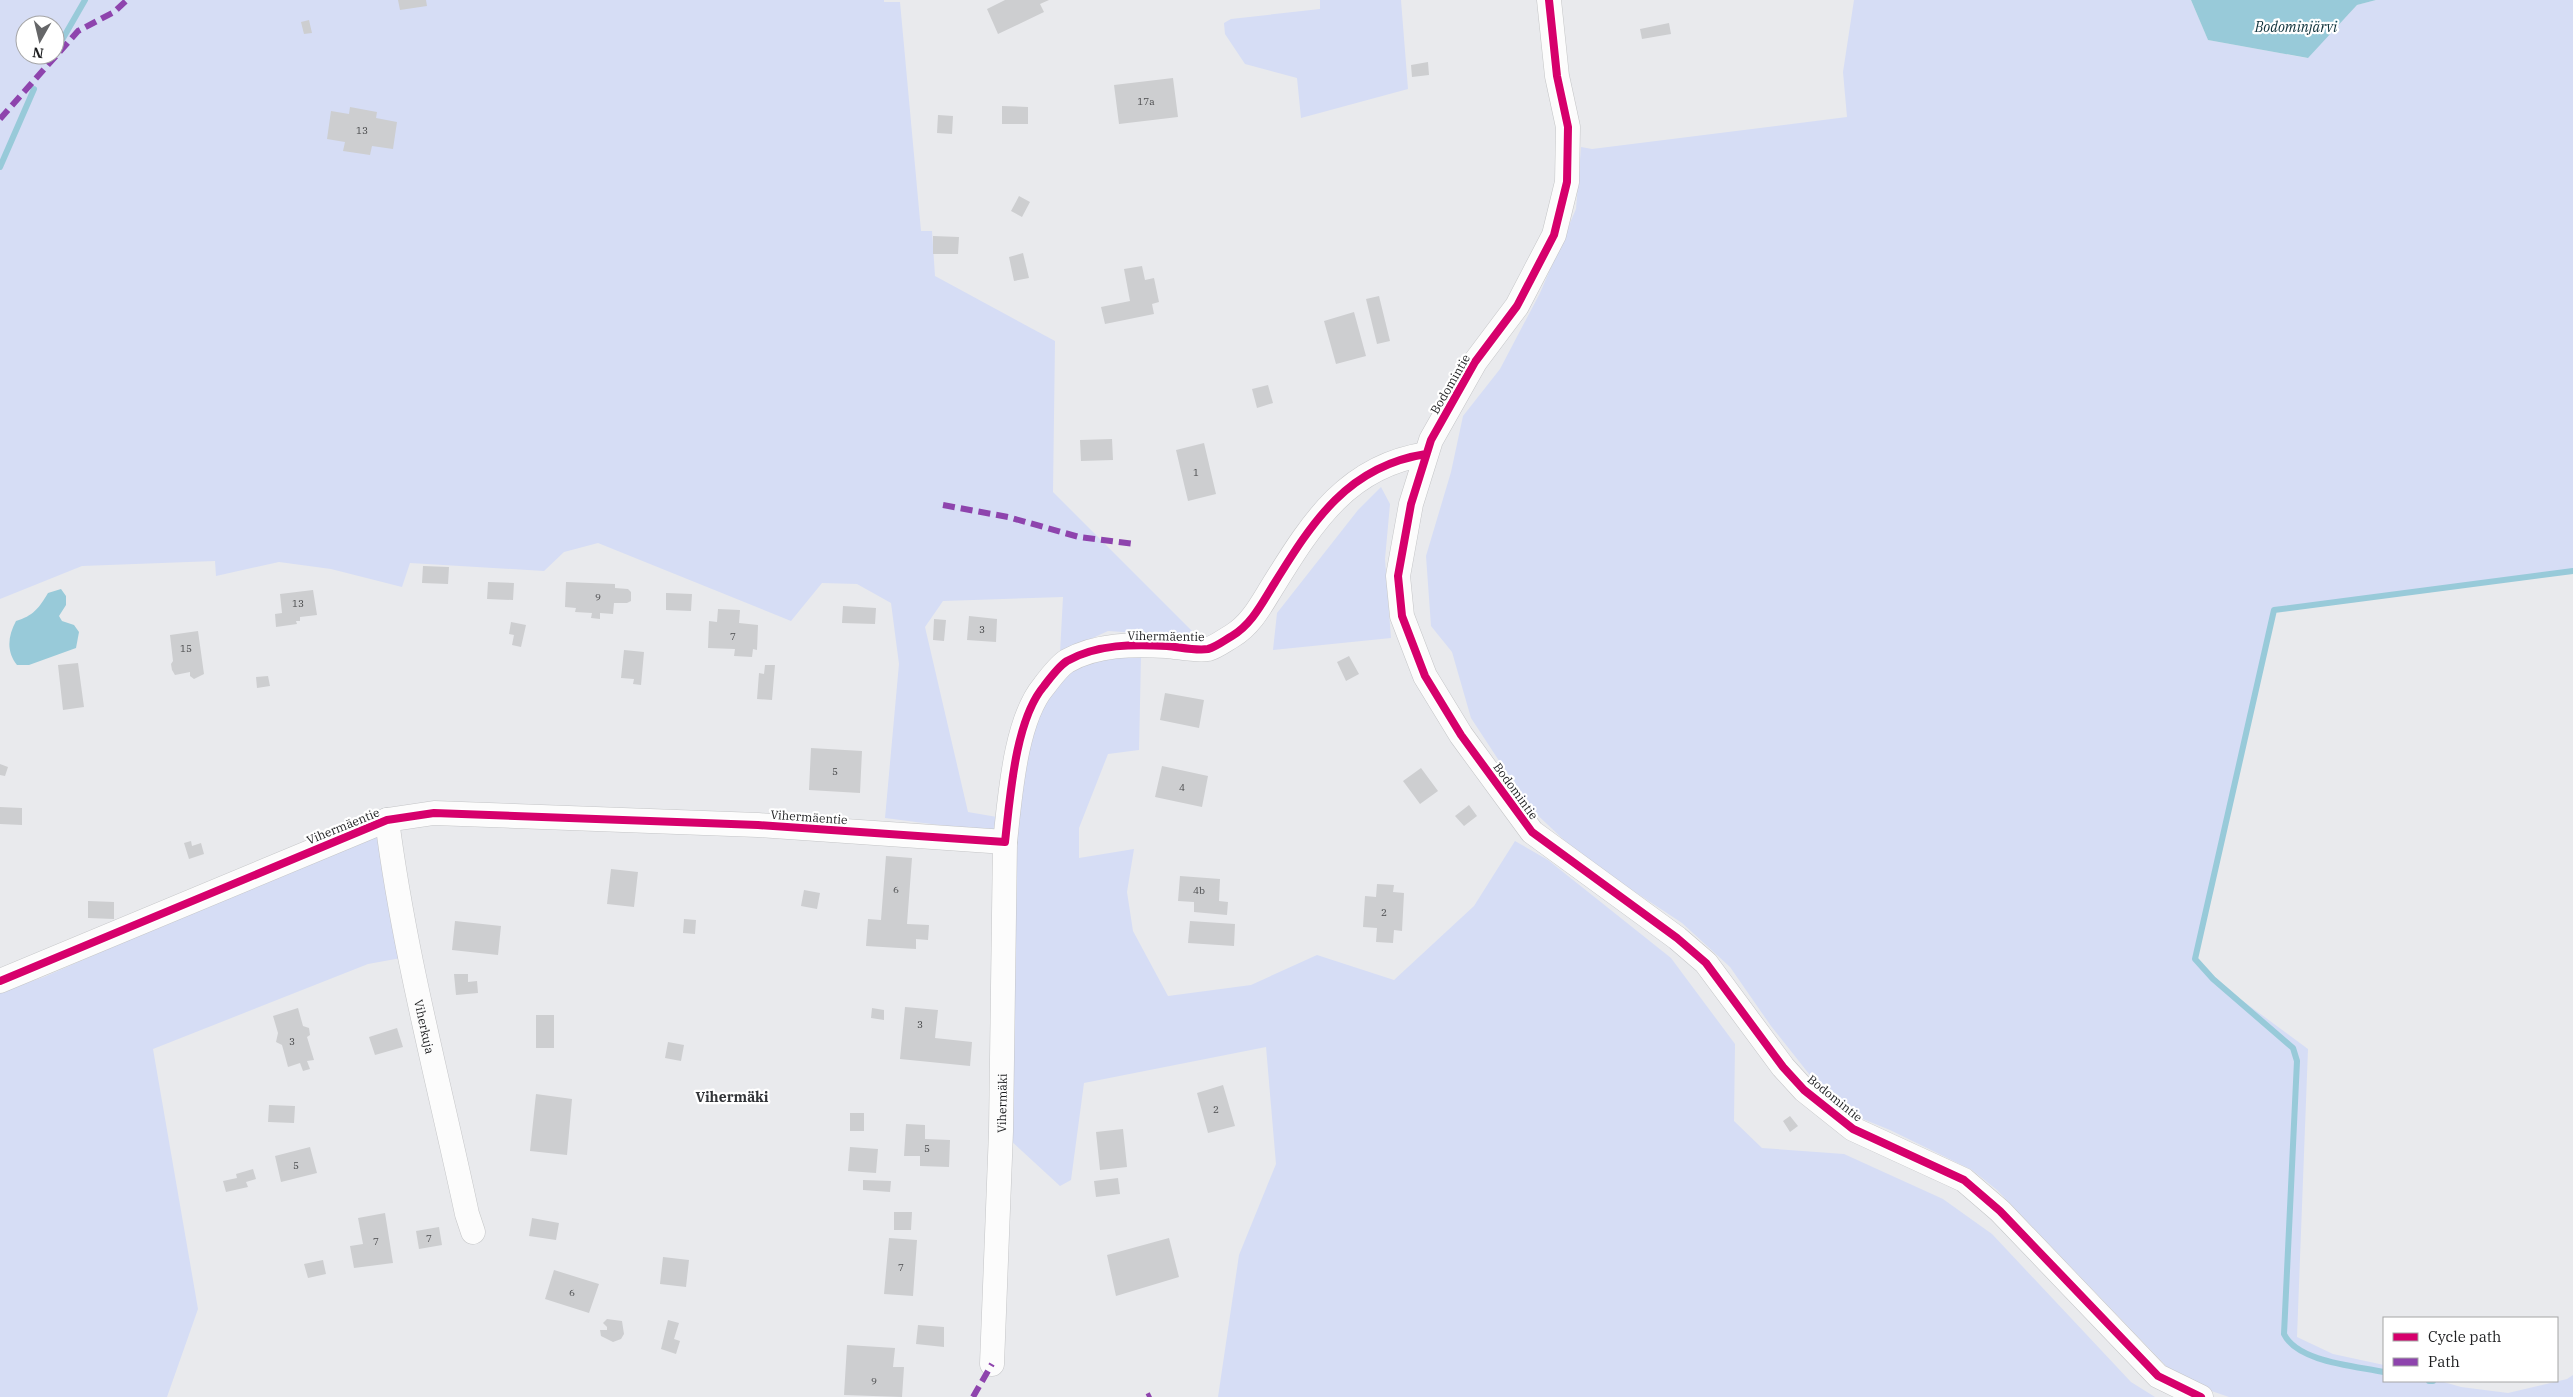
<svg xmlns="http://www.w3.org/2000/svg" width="2573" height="1397" viewBox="0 0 2573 1397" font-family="'IBM Plex Serif',serif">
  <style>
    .green { fill: #d6ddf5; fill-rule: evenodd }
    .water { fill: #98cad9 }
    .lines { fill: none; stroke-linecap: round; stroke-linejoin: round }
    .stream { stroke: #98cad9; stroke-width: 6 }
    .building { fill: #cdced0 }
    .minor-casing { stroke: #c4c5c7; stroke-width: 25 }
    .minor { stroke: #fcfcfc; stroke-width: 24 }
    .quiet { stroke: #8e44ad; stroke-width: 6; stroke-dasharray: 12 6; stroke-linecap: butt }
    .cycleway-casing { stroke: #fff; stroke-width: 11 }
    .cycleway { stroke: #d6006c; stroke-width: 8 }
    .labels { text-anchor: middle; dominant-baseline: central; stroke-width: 4.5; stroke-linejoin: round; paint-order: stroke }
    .number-label { font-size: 10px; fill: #4a4b4d }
    .street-label { font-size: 12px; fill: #1e1f21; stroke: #fff }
    .water-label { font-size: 14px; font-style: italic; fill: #0d3039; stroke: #fff }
    .neighbourhood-label { font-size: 14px; font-weight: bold; fill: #323438; stroke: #fff }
  </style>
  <rect width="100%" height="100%" fill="#e9eaed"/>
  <path class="green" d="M0 0H884V2H900L921 231H932L935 276 1055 341 1053 492 1198 637 1108 631 1060 653 1063 597 943 601 925 627 968 812 997 817 993 832 885 818 899 664 891 603 857 584 822 583 791 621 598 543 564 552 544 571 410 563 402 587 331 569 279 562 216 576 215 561 82 566 0 599ZM25 25H55V55H25Z
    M1320 0H1401L1408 89 1301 118 1297 78 1245 64 1225 34 1224 23 1231 19 1320 9Z
    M1854 0H2191L2208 40 2307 58 2357 5 2376 0H2573V571L2274 610 2195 959 2213 979 2308 1049 2297 1337 2333 1354 2384 1365V1381H2440L2461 1387 2508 1393 2567 1379 2573 1375V1397H2229L2194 1385 2170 1370 1997 1190 1972 1170 1890 1130 1848 1113 1813 1079 1771 1026 1730 967 1682 923 1582 857 1530 808 1471 718 1452 652 1431 626 1426 556 1451 472 1463 416 1500 369 1540 293 1576 209 1581 147 1592 149 1847 117 1843 72Z
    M1381 487 1390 504 1385 559 1391 638 1273 650 1277 613 1358 510Z
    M1098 654 1141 657 1139 750 1108 754 1079 828V858L1134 849 1127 892 1133 931 1168 996 1251 985 1317 955 1394 980 1474 906 1515 841 1548 860 1671 958 1735 1044 1734 1121 1762 1148 1844 1154 1943 1199 1992 1234 2131 1382 2155 1397H1218L1239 1255 1276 1164 1266 1047 1084 1083 1071 1180 1060 1186 1010 1140 1019 782 1036 722 1048 696 1070 669Z
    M379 830 401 958 368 964 153 1049 198 1309 167 1397H0V992L44 977Z"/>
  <path class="water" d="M2191 0H2376L2357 5 2308 58 2208 40Z
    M61 589 66 596V605L59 616 62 621 74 625 79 632 76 648 29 665H17C6 651 8 636 16 621 33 616 39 608 48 593Z"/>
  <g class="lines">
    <path class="stream" d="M62 40 85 0
      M0 167 34 89
      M2384 1372C2356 1366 2297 1362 2284 1334L2297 1061 2293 1048 2213 979 2195 959 2274 610 2573 571
      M2429 1381H2433"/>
  </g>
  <path class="building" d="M398 0H426L427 6 400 10Z
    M1005 0H1049L1040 4 1044 12 998 34 987 9Z
    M309 20 312 33 304 34 301 22Z
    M1669 23 1671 34 1642 39 1640 29Z
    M1428 62 1429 75 1412 77 1411 65Z
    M1173 78 1178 117 1119 124 1114 85Z
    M1002 106 1028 107V124H1002Z
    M350 107 377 112 376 118 397 122 393 149 372 146 370 155 343 151 345 142 327 139 331 111 349 114Z
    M938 115 953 116 952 134 937 133Z
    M1019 196 1030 202 1022 217 1011 211Z
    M933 236 959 237 958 254H933Z
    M1023 253 1029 278 1014 281 1009 257Z
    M1142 266 1145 280 1154 278 1159 302 1152 304 1154 314 1105 324 1101 307 1130 301 1124 269Z
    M1379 296 1390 341 1377 344 1366 299Z
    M1354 312 1366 356 1336 364 1324 321Z
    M1268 385 1273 403 1257 408 1252 389Z
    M1112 439 1113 460 1081 461 1080 440Z
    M1204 443 1216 494 1188 501 1176 450Z
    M423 566 449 567 448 584 422 583Z
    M488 582 514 583 513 600 487 599Z
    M566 582 615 584V588L628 589 631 592V601L627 603H614L613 614 600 613V619L591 618 592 613 575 612 576 608 565 607Z
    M313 590 317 615 300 617V621H296L297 624 276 627 275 614 282 613 280 594Z
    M666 593 692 594 691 611 666 610Z
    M843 606 876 608 875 624 842 623Z
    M718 609 740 610 739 623 758 625 757 650 753 649 752 657 734 656 735 649 708 648 709 621 717 622Z
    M969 616 997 619 996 642 967 640Z
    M934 619 946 620 944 641 933 640Z
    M511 622 526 625 521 647 512 645 514 635 509 634Z
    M198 631 204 674 194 679 190 676V672L175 675 172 670 171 664 173 661 170 635Z
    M624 650 644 652 641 685 633 684 634 679 621 678Z
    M1349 656 1359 674 1346 681 1337 662Z
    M78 663 84 707 63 710 58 665Z
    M765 665H775L772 700 757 699 759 673 764 674Z
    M268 676 270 686 257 688 256 677Z
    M1165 693 1204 700 1199 728 1160 720Z
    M811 748 862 751 860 793 809 790Z
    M0 764 8 767 5 776 0 775Z
    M1162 766 1208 776 1202 807 1155 797Z
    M1421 768 1438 791 1420 804 1403 781Z
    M1469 805 1477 816 1464 826 1455 816Z
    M0 807 22 808V825L0 824Z
    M191 841 192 846 201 843 204 854 189 859 184 843Z
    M886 856 912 858 907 924 929 925 928 940 916 939V949L866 946 868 919 881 920Z
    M611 869 638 872 634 907 607 904Z
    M1180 876 1220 879 1219 901 1228 902 1227 915 1194 912V902L1178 901Z
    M1377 884 1394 885 1393 892 1404 893 1402 931 1394 930 1393 943 1376 942 1377 928 1363 927 1365 896 1376 897Z
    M804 890 820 893 817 909 801 906Z
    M88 901 114 902V919L88 918Z
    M684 919 696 920 695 934 683 933Z
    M455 921 501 926 498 955 452 950Z
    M1190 921 1235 924 1234 946 1188 943Z
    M454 974H468V982L477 981 478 993 456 995Z
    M905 1007 938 1010 935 1038 972 1042 970 1066 900 1059Z
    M298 1008 303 1026 309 1028 310 1035 307 1037 314 1060 307 1061 310 1069 303 1071 300 1063 288 1067 282 1045 276 1042 278 1033 273 1016Z
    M872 1008 884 1010V1020L871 1018Z
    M536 1015H554V1048H536Z
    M397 1028 403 1047 375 1055 369 1037Z
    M668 1042 684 1045 681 1061 665 1058Z
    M1223 1085 1235 1126 1208 1133 1197 1093Z
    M536 1094 572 1099 567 1155 530 1151Z
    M269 1105 295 1106 294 1123 268 1122Z
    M850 1113H864V1131H850Z
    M1790 1116 1798 1126 1790 1132 1783 1121Z
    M906 1124 925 1125V1139L950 1140 949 1167 920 1166V1156H904Z
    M1123 1129 1127 1167 1100 1170 1096 1132Z
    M310 1147 317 1173 281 1182 275 1156Z
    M850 1147 878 1149 876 1173 848 1171Z
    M253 1169 256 1179 246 1182 248 1187 226 1192 223 1181 237 1178 236 1174Z
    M1118 1178 1120 1194 1096 1197 1094 1181Z
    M863 1180 891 1181 890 1192 863 1190Z
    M894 1212H912L911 1230H894Z
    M385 1213 393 1263 354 1268 350 1246 363 1244 358 1218Z
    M532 1218 559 1223 556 1240 529 1236Z
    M439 1227 442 1245 419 1249 416 1231Z
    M889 1238 917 1240 913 1296 884 1294Z
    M1169 1238 1179 1277 1116 1296 1107 1255Z
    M663 1257 689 1260 686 1287 660 1284Z
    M323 1260 326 1274 308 1278 304 1264Z
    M554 1270 599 1284 589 1313 545 1299Z
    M607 1319 622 1321 624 1334 621 1339 613 1342 601 1336 600 1330H607V1327L603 1323Z
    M668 1320 679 1323 674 1339 680 1341 676 1354 661 1349Z
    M918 1325 944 1327V1347L916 1344Z
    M847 1345 895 1348 893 1367H904L902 1397 844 1395Z"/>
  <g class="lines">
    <defs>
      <g id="minor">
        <path d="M1549 0 1557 76 1568 127 1567 182 1554 235 1517 306 1475 362 1431 440 1411 504 1398 576 1402 616 1425 676 1461 735 1532 832 1677 938 1706 963 1783 1067 1804 1090 1853 1129 1964 1180 2000 1211 2158 1376 2201 1397"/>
        <path id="s1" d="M387 820C404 953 439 1083 467 1214L473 1232"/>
        <path d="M0 981 387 820 434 813 758 825 1005 842C1010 798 1015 720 1044 686 1050 678 1059 666 1067 661 1097 644 1134 644 1167 646 1179 647 1196 651 1208 649 1216 647 1225 640 1232 636 1252 624 1262 603 1274 584 1313 521 1348 466 1426 454"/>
        <path id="s2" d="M992 1364 1001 1131 1005 842"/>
      </g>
    </defs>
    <use href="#minor" class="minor-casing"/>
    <use href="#minor" class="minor"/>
    <path class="quiet" d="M0 119 78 31 114 12 127 0
      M943 505 1008 517 1079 537 1134 544
      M973 1397 992 1364
      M1147 1397 1151 1395"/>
    <defs>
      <path id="cycleway" d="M1549 0 1557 76 1568 127 1567 182 1554 235 1517 306 1475 362 1431 440 1411 504 1398 576 1402 616 1425 676 1461 735 1532 832 1677 938 1706 963 1783 1067 1804 1090 1853 1129 1964 1180 2000 1211 2158 1376 2201 1397
        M0 981 387 820 434 813 758 825 1005 842C1010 798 1015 720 1044 686 1050 678 1059 666 1067 661 1097 644 1134 644 1167 646 1179 647 1196 651 1208 649 1216 647 1225 640 1232 636 1252 624 1262 603 1274 584 1313 521 1348 466 1426 454"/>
    </defs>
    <use href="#cycleway" class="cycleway-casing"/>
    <use href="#cycleway" class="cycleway"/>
  </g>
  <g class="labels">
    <g class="number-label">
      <text x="1146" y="101">17a</text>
      <text x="362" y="130">13</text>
      <text x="1196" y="472">1</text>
      <text x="598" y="597">9</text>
      <text x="298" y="603">13</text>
      <text x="982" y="629">3</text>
      <text x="733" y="636">7</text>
      <text x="186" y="648">15</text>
      <text x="835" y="771">5</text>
      <text x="1182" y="787">4</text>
      <text x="896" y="889">6</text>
      <text x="1199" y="890">4b</text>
      <text x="1384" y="912">2</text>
      <text x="920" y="1024">3</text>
      <text x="292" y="1041">3</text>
      <text x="1216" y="1109">2</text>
      <text x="927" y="1148">5</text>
      <text x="296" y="1165">5</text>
      <text x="429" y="1238">7</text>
      <text x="376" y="1241">7</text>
      <text x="901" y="1267">7</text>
      <text x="572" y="1292">6</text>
      <text x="874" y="1381">9</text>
    </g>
    <g class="street-label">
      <text transform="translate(1450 384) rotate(-60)">Bodomintie</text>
      <text transform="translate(1166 636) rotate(1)">Vihermäentie</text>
      <text transform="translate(1516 791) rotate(54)">Bodomintie</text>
      <text transform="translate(809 817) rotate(4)">Vihermäentie</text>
      <text transform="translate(343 826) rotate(-22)">Vihermäentie</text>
      <text stroke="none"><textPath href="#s1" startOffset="210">Viherkuja</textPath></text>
      <text transform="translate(1835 1098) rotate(39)">Bodomintie</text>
      <text stroke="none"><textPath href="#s2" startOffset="261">Vihermäki</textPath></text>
    </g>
    <g class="water-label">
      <text x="2296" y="27">Bodominjärvi</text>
    </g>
    <g class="neighbourhood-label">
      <text x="732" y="1097">Vihermäki</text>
    </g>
  </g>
  <rect x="2383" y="1317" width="175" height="65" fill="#ffffff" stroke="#a5a5a6"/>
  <rect x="2393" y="1333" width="25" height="8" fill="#d6006c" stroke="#a5a5a6"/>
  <text x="2428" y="1342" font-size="15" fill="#1e1f21">Cycle path</text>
  <rect x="2393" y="1358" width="25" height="8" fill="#8e44ad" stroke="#a5a5a6"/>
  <text x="2428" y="1367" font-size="15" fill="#1e1f21">Path</text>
  <g transform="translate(40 40) rotate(188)"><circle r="24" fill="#ffffff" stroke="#a5a5a6"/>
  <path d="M0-4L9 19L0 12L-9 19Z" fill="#656668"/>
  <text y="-8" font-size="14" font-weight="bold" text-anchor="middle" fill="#1e1f21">N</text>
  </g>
</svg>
